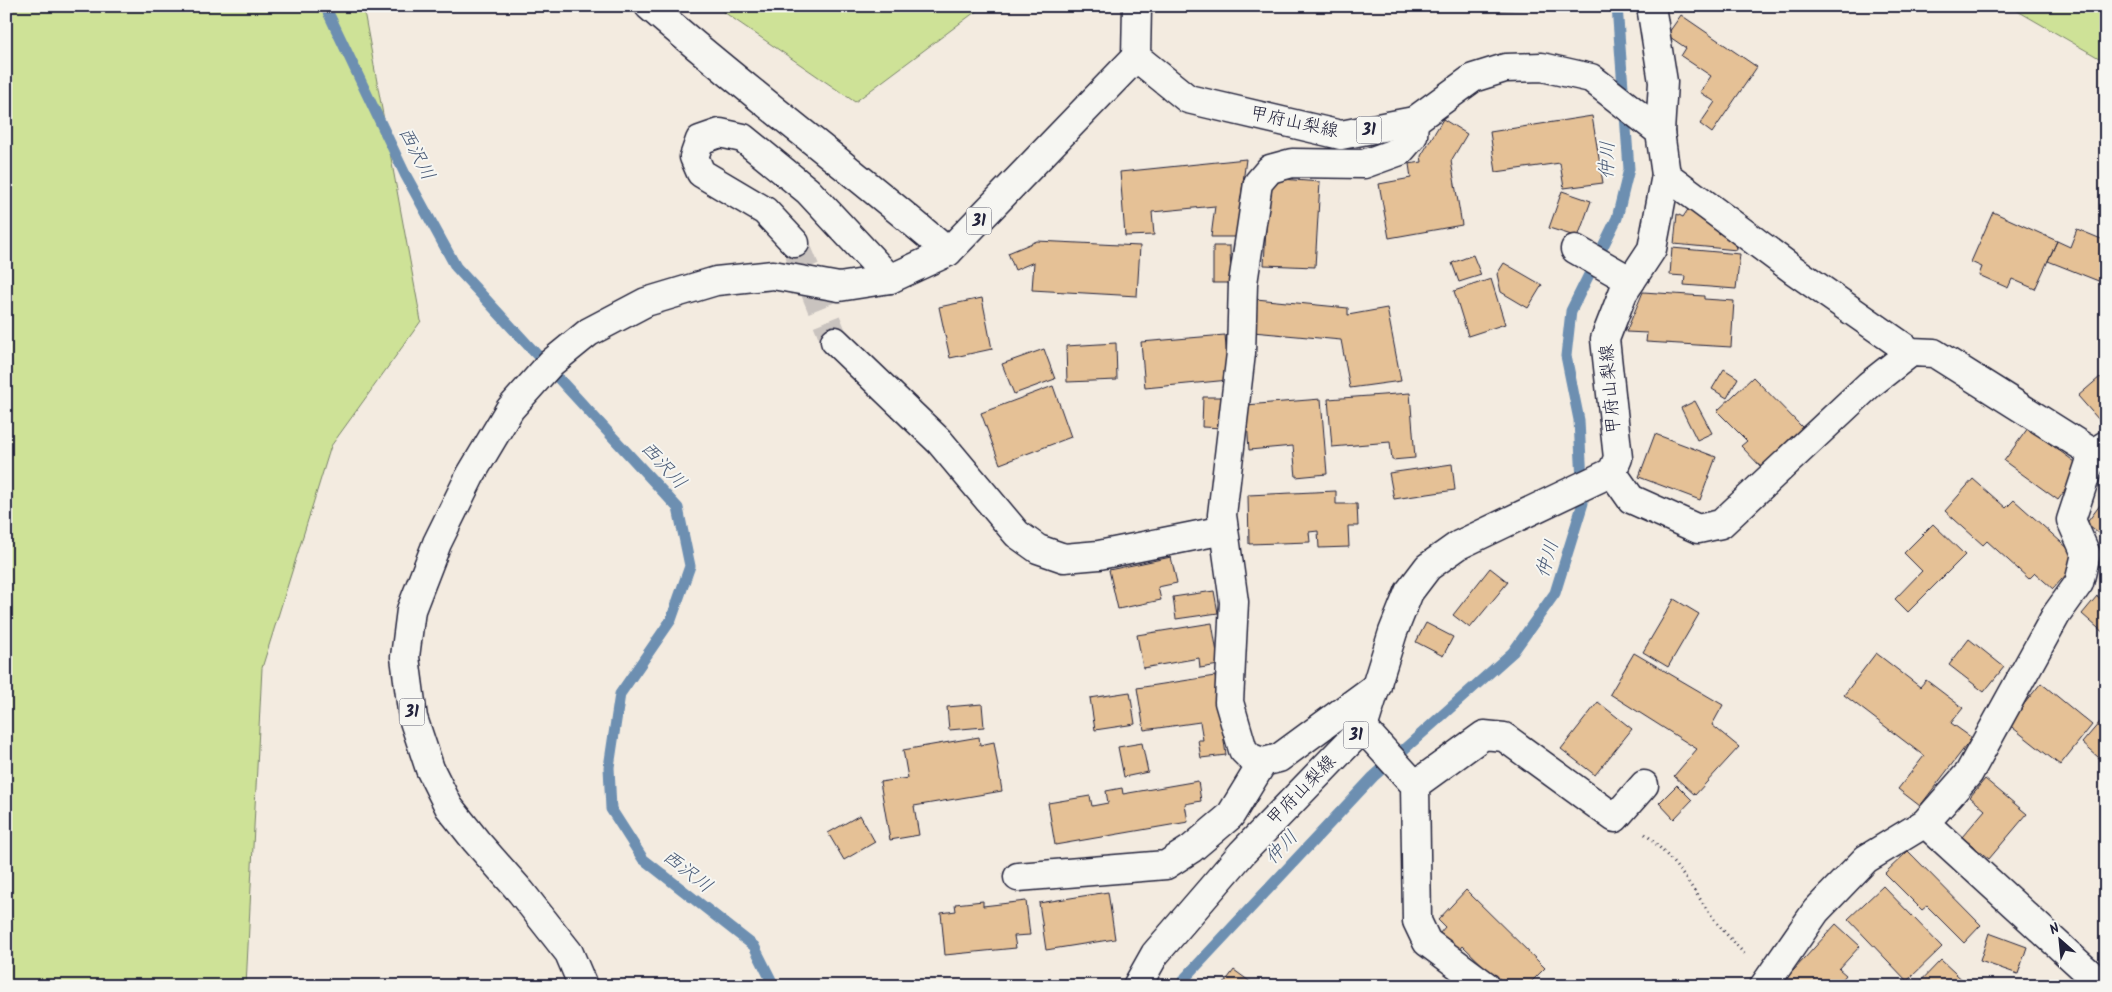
<svg xmlns="http://www.w3.org/2000/svg" width="2112" height="992" viewBox="0 0 2112 992" font-family="Kalam,'Klee One',sans-serif">
  <style>
    .green { fill: #cee297; stroke: #788269 }
    .lines { fill: none; stroke-linecap: round; stroke-linejoin: round }
    .stream { stroke: #6d8fb1; stroke-width: 11 }
    .building { fill: #e5c196; stroke: #22223b }
    .minor-tunnel { stroke: #c9c3bf; stroke-width: 28; stroke-dasharray: 28 14; stroke-linecap: butt }
    .minor-casing { stroke: #22223b; stroke-width: 31 }
    .major-casing { stroke: #22223b; stroke-width: 31 }
    .path { stroke: #22223b; stroke-width: 3; stroke-dasharray: 1 4; stroke-linecap: butt }
    .minor { stroke: #f6f6f2; stroke-width: 28 }
    .major { stroke: #f6f6f2; stroke-width: 28 }
    .labels { text-anchor: middle; dominant-baseline: central; stroke-width: 4; stroke-linejoin: round; paint-order: stroke }
    .shield { fill: #f6f6f2; stroke: #626272; stroke-width: 1 }
    .shield-label { font-size: 16px; font-weight: bold; fill: #22223b }
    .street-label { font-size: 18px; fill: #22223b; stroke: #f6f6f2 }
    .water-label { font-size: 19px; font-style: italic; fill: #485976; stroke: #f6f6f2 }
  </style>
  <rect width="100%" height="100%" fill="#f3ebe0"/>
  <filter id="ink" filterUnits="userSpaceOnUse"><feTurbulence type="fractalNoise" baseFrequency=".02" numOctaves="2"/><feDisplacementMap in="SourceGraphic" scale="10" xChannelSelector="R" yChannelSelector="G"/><feConvolveMatrix kernelMatrix="1 2 1 2 8 2 1 2 1" color-interpolation-filters="sRGB"/></filter>
  <g filter="url(#ink)">
    <path class="green" d="M6 6H363L421 321 331 446 262 668 246 986H6Z
      M715 6H983L855 102Z
      M2009 6H2106V62Z"/>
    <g class="lines">
      <path class="stream" d="M325 6 405 174 456 267 678 508 690 566 671 620 620 694 609 767 611 809 643 859 754 946 774 986
        M1181 986 1186 977 1373 777 1513 652 1555 593 1583 503 1579 420 1566 356 1571 311 1617 218 1629 169 1617 6"/>
    </g>
    <path class="building" d="M1488 6H1540V8L1488 11Z
      M1681 15 1757 67 1712 133 1700 124 1715 102 1700 92 1711 76 1681 56 1686 48 1667 35Z
      M1592 116 1603 183 1564 188 1560 163 1496 172 1490 132Z
      M1443 119 1467 134 1451 161 1462 225 1389 238 1379 184 1411 178 1409 164 1422 162 1421 156Z
      M1246 159 1236 237H1211L1215 206 1152 212 1154 235 1125 236 1120 172Z
      M1282 179 1320 182 1315 267 1264 265 1268 191Z
      M1562 191 1591 201 1578 237 1549 228Z
      M1693 202 1735 235 1737 250 1674 244 1677 214 1683 217Z
      M1993 212 2057 241 2035 289 2012 279 2008 288 1979 275 1982 267 1971 262Z
      M2077 229 2106 241V284L2048 261 2057 241 2070 247Z
      M1037 241 1140 246 1137 296 1032 290 1034 262 1015 270 1008 253Z
      M1213 246H1230L1231 283H1213Z
      M1672 248 1740 254 1736 289 1684 285 1685 276 1670 275Z
      M1473 255 1481 275 1459 282 1452 263Z
      M1504 263 1542 285 1528 308 1501 292 1497 274Z
      M1491 279 1505 324 1468 336 1454 291Z
      M1643 292 1704 296V299L1734 301 1731 347 1646 342 1647 333 1626 332Z
      M982 298 992 349 950 358 939 307Z
      M1256 299 1348 308V315L1387 308 1401 381 1350 388 1341 340 1253 332Z
      M1225 335 1229 380 1145 388 1141 342Z
      M1116 343 1117 380 1067 382 1066 346Z
      M1044 349 1055 379 1014 394 1002 364Z
      M1724 369 1738 378 1727 398 1712 389Z
      M1753 377 1803 428 1762 468 1741 446 1747 441 1717 411Z
      M2100 377 2106 384V428L2078 396Z
      M1053 386 1071 437 1000 464 981 413Z
      M1410 393 1415 458 1392 460 1390 442 1332 447 1328 399Z
      M1203 397H1225V428L1202 427Z
      M1321 399 1327 474 1296 477 1293 446 1249 450 1246 405Z
      M1695 401 1712 433 1697 440 1681 408Z
      M2028 428 2082 467 2058 500 2004 461Z
      M1655 434 1716 457 1700 500 1639 477Z
      M1452 464 1455 490 1394 499 1389 473Z
      M1973 479 2006 508 2014 500 2080 559 2053 589 2035 573 2029 579 1987 541 1983 545 1945 511Z
      M1336 491V504H1357L1358 526H1348L1349 547 1319 548 1318 531 1309 532 1310 542 1249 544 1248 495Z
      M2106 497V531L2102 536 2086 524Z
      M1933 524 1965 555 1908 612 1895 599 1922 571 1904 553Z
      M2106 541V562L2095 553Z
      M1171 557 1177 583 1158 587 1161 600 1118 609 1109 570Z
      M1490 568 1508 582 1470 628 1453 615Z
      M1214 591 1218 613 1176 619 1173 597Z
      M2097 596 2106 603V635L2082 614Z
      M1674 599 1699 614 1668 667 1643 652Z
      M1212 623 1219 665 1200 668 1199 658 1143 668 1137 635Z
      M1426 623 1453 637 1443 656 1416 642Z
      M1969 639 2004 667 1984 692 1949 665Z
      M1634 653 1723 705 1712 725 1739 747 1695 795 1674 776 1697 749 1610 694Z
      M1876 653 1920 687 1926 680 1963 708 1951 723 1972 738 1920 806 1898 789 1924 756 1844 695Z
      M1215 676 1226 755 1201 758 1198 740H1203L1200 722 1144 730 1137 688Z
      M2041 683 2092 725 2060 765 2008 724Z
      M1130 692 1135 724 1095 730 1090 698Z
      M1598 702 1632 729 1595 775 1561 749Z
      M982 704 984 727 949 730 947 707Z
      M2106 715V764L2082 743Z
      M979 737 980 745 994 742 1002 791 914 806 919 835 890 840 880 782 908 778 903 750Z
      M1142 743 1148 772 1124 777 1118 747Z
      M1985 779 2027 814 1989 859 1962 837 1985 810 1970 797Z
      M1198 781 1201 801 1185 804 1188 822 1055 845 1048 803 1090 796 1092 806 1108 803 1106 791 1122 788 1123 794Z
      M1677 785 1692 800 1674 819 1659 803Z
      M860 815 875 842 844 860 828 833Z
      M1908 851 1981 925 1964 943 1927 906 1922 910 1885 873Z
      M1883 886 1942 947 1907 981 1848 919Z
      M1466 890 1545 968 1527 986H1504L1463 946 1458 952 1439 934 1445 927 1438 920Z
      M1108 892 1115 939 1046 950 1039 903Z
      M983 901V906L1026 901 1030 935 1014 936 1016 948 945 955 941 913 956 911 955 904Z
      M1836 924 1860 946 1839 969 1846 975 1837 986H1786L1782 983Z
      M1989 933 2027 947 2018 974 1980 961Z
      M1941 960 1969 986H1916Z
      M1234 970 1256 986H1222Z"/>
    <g class="lines">
      <path class="minor-tunnel" d="M795 243 835 341"/>
      <defs>
        <path id="minor" d="M649 6C747 91 850 168 948 252
          M1651 6 1663 82 1660 132
          M1666 175 1795 271 1911 352
          M795 243 765 211 701 173 694 157 700 140 720 133 743 138 808 191 890 279
          M1575 249 1631 281
          M835 341 940 442 1017 534 1038 549 1064 558 1099 555 1224 530
          M1612 472 1631 499 1698 529 1721 524 1869 385 1911 352 1934 353 2093 453
          M1377 686 1279 758 1263 762 1251 758 1243 750 1229 702 1234 602 1222 515 1241 353 1243 283 1258 183 1270 169 1292 163 1364 164 1400 151 1413 136 1414 121
          M1363 728 1415 785
          M1925 823 2103 986
          M1018 877 1166 865 1191 849 1230 816 1263 762
          M1486 986 1427 942 1417 921 1415 785 1484 735 1504 737 1615 818 1644 785
          M1764 986 1816 911 1866 859 1925 823 1969 773 2056 615 2079 583 2086 554 2071 520 2093 453 2106 445"/>
        <path id="major" d="M1136 57 1188 99 1341 135 1414 121 1473 78 1505 68 1542 67 1591 78 1660 132 1666 175 1652 249 1623 293 1605 339 1618 458 1612 472 1459 545 1428 567 1409 592 1393 632 1363 728 1242 853 1155 954 1137 986
          M1136 57 1137 6
          M583 986 569 953 521 892 476 841 449 807 430 769 413 718 405 657 411 610 437 543 470 476 510 409 551 363 589 332 646 302 716 281 773 275 839 287 890 279 948 252 1136 57"/>
      </defs>
      <use href="#minor" class="minor-casing"/>
      <use href="#major" class="major-casing"/>
      <path class="path" d="M1645 834C1673 857 1693 889 1713 918 1723 931 1735 943 1746 956"/>
      <use href="#minor" class="minor"/>
      <use href="#major" class="major"/>
    </g>
  </g>
  <g class="labels">
    <g class="shield">
      <rect x="1356.5" y="116.5" width="25" height="27" rx="4"/>
      <rect x="966.5" y="207.5" width="25" height="27" rx="4"/>
      <rect x="399.5" y="698.5" width="25" height="27" rx="4"/>
      <rect x="1343.5" y="721.5" width="25" height="27" rx="4"/>
    </g>
    <g class="shield-label">
      <text x="1369" y="130">31</text>
      <text x="979" y="221">31</text>
      <text x="412" y="712">31</text>
      <text x="1356" y="735">31</text>
    </g>
    <g class="street-label">
      <text transform="translate(1294 123) rotate(12)">甲府山梨線</text>
      <text transform="translate(1611 389) rotate(-95)">甲府山梨線</text>
      <text transform="translate(1302 791) rotate(-46)">甲府山梨線</text>
    </g>
    <g class="water-label">
      <text transform="translate(416 154) rotate(63)">西沢川</text>
      <text transform="translate(1608 160) rotate(-88)">仲川</text>
      <text transform="translate(663 466) rotate(47)">西沢川</text>
      <text transform="translate(1548 559) rotate(-73)">仲川</text>
      <text transform="translate(1282 848) rotate(-47)">仲川</text>
      <text transform="translate(687 872) rotate(38)">西沢川</text>
    </g>
  </g>
  <rect width="2112" height="992" fill="none" stroke="#f6f6f2" stroke-width="25"/>
  <rect x="12" y="12" width="2087" height="967" fill="none" stroke="#22223b" stroke-width="2" filter="url(#ink)"/>
  <g transform="translate(2060 940) rotate(333)" stroke="#f6f6f2" stroke-width="4" paint-order="stroke">
  <path d="M0-4L9 19L0 12L-9 19Z" fill="#22223b"/>
  <text y="-8" font-size="14" font-weight="bold" text-anchor="middle" fill="#22223b">N</text>
  </g>
</svg>
